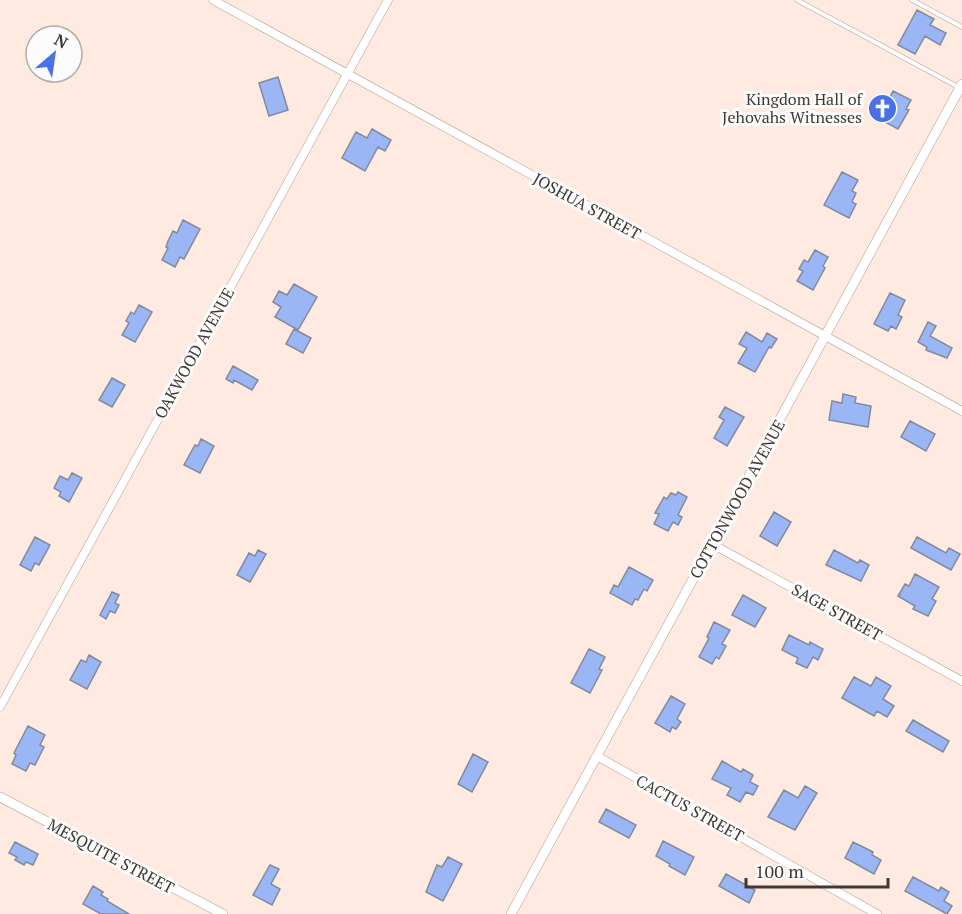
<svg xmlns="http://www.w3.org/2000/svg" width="962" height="914" font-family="'PT Serif',serif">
  <rect width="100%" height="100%" fill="#feeae0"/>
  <!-- building -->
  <path fill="#9bb6f5" stroke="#818a9e" stroke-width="1.5" d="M917,10L934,19L930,25L946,33L940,45L925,36L915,54L898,45Z
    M278,77L288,110L269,116L259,83Z
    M893,91L911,100L906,109L909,110L898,129L883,121L888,111L884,109Z
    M372,129L391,140L385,151L378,147L365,171L342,158L356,132L367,138Z
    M842,172L858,180L852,191L856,193L852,202L856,204L849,218L824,205Z
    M183,220L200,229L184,259L180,257L175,267L162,260L168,248L166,247L168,241L173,231L177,233Z
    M815,250L828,257L823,266L825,268L813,290L797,281L803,271L799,269L804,260L808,262Z
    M294,284L317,297L298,330L275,317L281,307L273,302L279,291L287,295Z
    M890,293L905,300L898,315L902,317L896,329L891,326L888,331L874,324Z
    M139,305L152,312L135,342L122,335L129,323L126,321L131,312L134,314Z
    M928,322L936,326L930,336L952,348L947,358L926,350L927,347L918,342Z
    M294,329L311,338L303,353L286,344Z
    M746,332L762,342L767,333L777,339L771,348L769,347L755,372L738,363L747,348L739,344Z
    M233,366L258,380L252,390L234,380L233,383L226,379Z
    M112,378L125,385L112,407L99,400Z
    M843,394L856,397L855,403L871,406L868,427L829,420L832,401L842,403Z
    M725,407L744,417L727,446L714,438L724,420L719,417Z
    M910,421L935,434L926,451L901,437Z
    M201,439L214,446L200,473L184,465L195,445L198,446Z
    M72,473L82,478L69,502L59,496L61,492L54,488L60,476L68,480Z
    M678,492L687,497L678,515L682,517L678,525L673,522L668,531L654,524L659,514L655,513L664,497L667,499L671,493L676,495Z
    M774,512L791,522L777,546L760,536Z
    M35,537L50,545L39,565L35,563L31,571L20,565Z
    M917,537L946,553L949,548L960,554L951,570L911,548Z
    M258,550L266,554L250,582L237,575L249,553L255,556Z
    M834,550L858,563L860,560L869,565L861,581L826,565Z
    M629,567L653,580L647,591L644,589L638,600L635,599L632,605L610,593L614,585L618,587Z
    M915,574L939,587L932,599L936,601L928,616L913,609L915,606L898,596L905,584L909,586Z
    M112,592L119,595L115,603L119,605L115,613L110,611L106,619L100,615Z
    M743,595L766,608L755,627L732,615Z
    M714,622L730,630L722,644L726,646L719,659L716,657L712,664L699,657L709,638L707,637Z
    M789,635L809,645L810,642L823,649L818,660L813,657L807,668L796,663L798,658L782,650Z
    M589,649L605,657L599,669L602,670L590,693L571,683Z
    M89,655L101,662L87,689L70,680L81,660L86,662Z
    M854,677L871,686L876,677L891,686L883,699L894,706L887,717L877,711L874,716L842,698Z
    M671,696L685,704L677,719L681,722L676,729L672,727L670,732L655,723Z
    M913,720L949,741L943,752L906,731Z
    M28,726L45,735L40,745L44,747L35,765L30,763L26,771L12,764L16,755L14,753Z
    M473,754L488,762L472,792L458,784Z
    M722,761L741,772L743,769L753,775L750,782L758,786L753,795L746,792L740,802L727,795L731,788L712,779Z
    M805,786L817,793L795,830L768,817L784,790L798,798Z
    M606,809L636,825L629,838L599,822Z
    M663,841L694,857L685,875L669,866L670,864L656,856Z
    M15,842L38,854L33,865L26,862L24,865L15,860L17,857L9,853Z
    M853,842L873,852L872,855L881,860L874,874L845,858Z
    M448,857L462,864L443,901L426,892L437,865L442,867Z
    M270,865L279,869L271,884L280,889L272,905L253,895Z
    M726,874L755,890L749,903L719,886Z
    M913,877L939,891L941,887L949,892L944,901L952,906L947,914L905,891Z
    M93,886L103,892L101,895L108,899L107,901L129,914H101L83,904Z"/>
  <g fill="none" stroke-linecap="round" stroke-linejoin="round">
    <defs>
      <path id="service" d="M797,0L960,88
        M912,0L962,27"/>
      <path id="minor" d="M213,0L962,411
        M712,544L962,681
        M0,707L388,0
        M597,756L877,914"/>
      <path id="tertiary" d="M0,797L223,914
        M511,914L962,84"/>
    </defs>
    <!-- service casing -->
    <use href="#service" stroke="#b59f93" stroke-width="5"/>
    <!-- minor casing -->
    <use href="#minor" stroke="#b59f93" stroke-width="9"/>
    <!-- tertiary casing -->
    <use href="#tertiary" stroke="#b59f93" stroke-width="10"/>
    <!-- service -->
    <use href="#service" stroke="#fff" stroke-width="4"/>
    <!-- minor -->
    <use href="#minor" stroke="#fff" stroke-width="8"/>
    <!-- tertiary -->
    <use href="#tertiary" stroke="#fff" stroke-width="9"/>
  </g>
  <!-- icons -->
  <defs>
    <symbol id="church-disc" viewBox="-11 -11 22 22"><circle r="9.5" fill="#4a72e5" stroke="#fcfcfc"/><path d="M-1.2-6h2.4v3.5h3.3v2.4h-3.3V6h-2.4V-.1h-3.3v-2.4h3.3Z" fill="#fff"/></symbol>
  </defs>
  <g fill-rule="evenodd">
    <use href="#church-disc" x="866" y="92" width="33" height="33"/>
  </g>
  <g text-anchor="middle" stroke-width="6" stroke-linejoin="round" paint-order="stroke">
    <!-- poi labels -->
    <g font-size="16" fill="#413833" stroke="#fcfcfc" text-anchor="end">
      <text x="862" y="105">Kingdom Hall of<tspan x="862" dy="18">Jehovahs Witnesses</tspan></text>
    </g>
    <!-- street labels -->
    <g font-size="16" fill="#413833" stroke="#fcfcfc">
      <text transform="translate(587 206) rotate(29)" y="6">JOSHUA STREET</text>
      <text transform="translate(194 353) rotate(-61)" y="6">OAKWOOD AVENUE</text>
      <text transform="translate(737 499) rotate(-61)" y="6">COTTONWOOD AVENUE</text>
      <text transform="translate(837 612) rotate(29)" y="6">SAGE STREET</text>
      <text transform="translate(690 808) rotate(29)" y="6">CACTUS STREET</text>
      <text transform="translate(111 856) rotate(28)" y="6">MESQUITE STREET</text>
    </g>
  </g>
  <!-- north arrow -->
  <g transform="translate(54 54) rotate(29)"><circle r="28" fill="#fcfcfc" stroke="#b1aeac" stroke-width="1.5"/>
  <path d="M0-4.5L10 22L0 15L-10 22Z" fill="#4a72e5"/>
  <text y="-9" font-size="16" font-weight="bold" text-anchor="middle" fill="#413833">N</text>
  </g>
  <!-- scale -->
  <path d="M746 878v9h142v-9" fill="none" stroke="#413833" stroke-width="3"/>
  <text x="755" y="878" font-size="18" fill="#413833" stroke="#fcfcfc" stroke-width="4.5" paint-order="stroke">100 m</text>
</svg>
